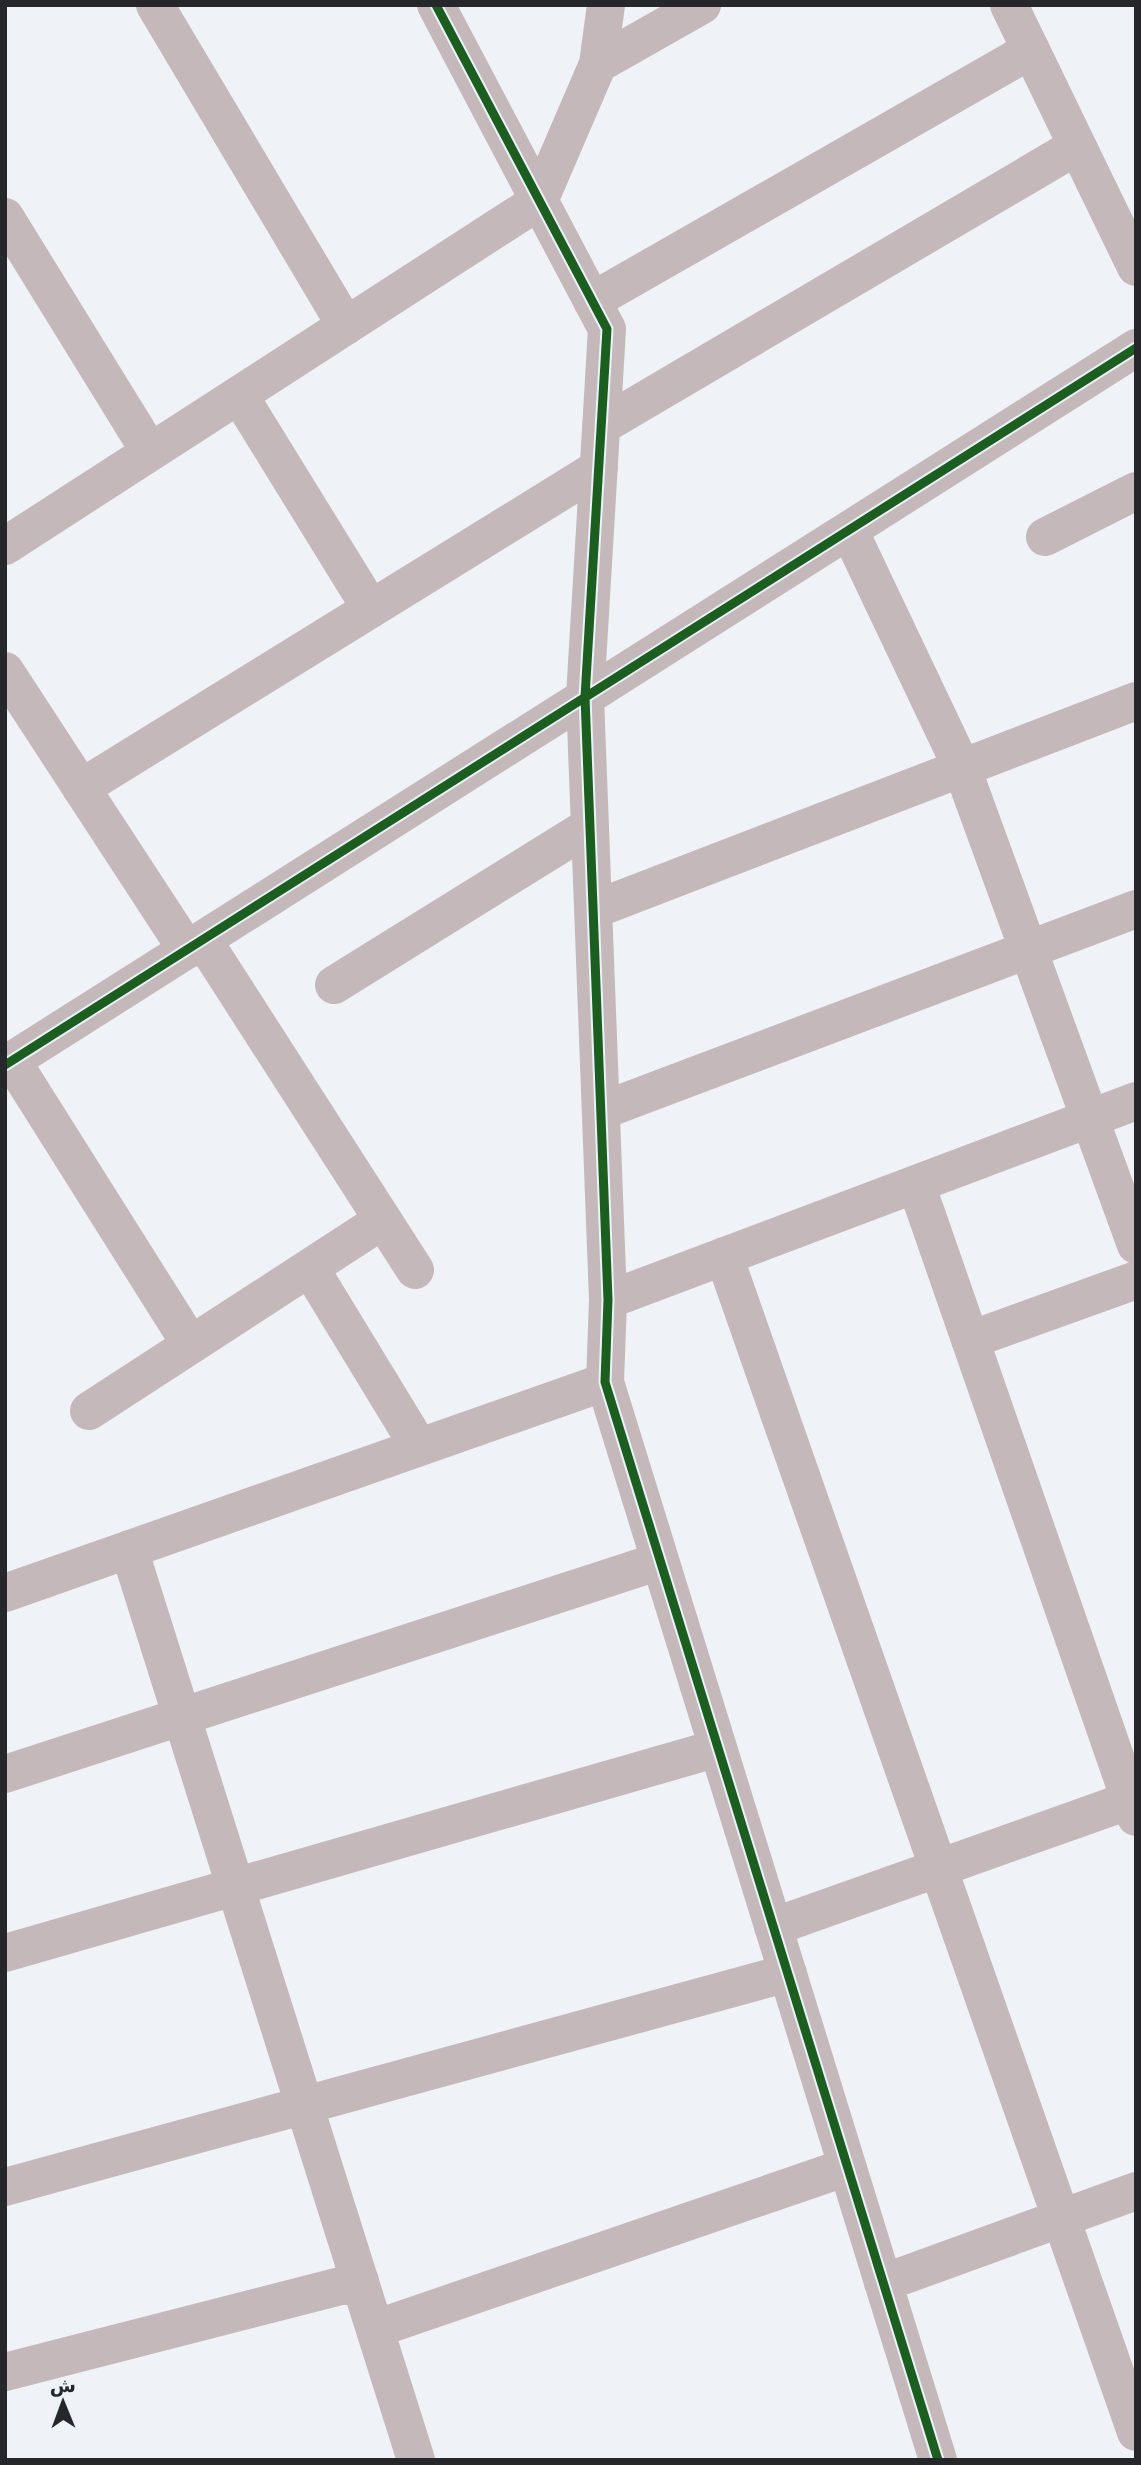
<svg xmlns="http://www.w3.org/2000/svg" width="1141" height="2465" font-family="'DejaVu Sans',Vazirmatn,sans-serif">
  <rect width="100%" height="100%" fill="#eff2f6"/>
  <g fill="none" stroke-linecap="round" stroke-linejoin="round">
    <!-- minor -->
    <path stroke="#c4b8ba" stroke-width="38" d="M155,5L346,326
      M436,5L607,329L585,697L608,1300L605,1382L938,2460
      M1009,5L1136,267
      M598,64L702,5
      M5,217L150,452
      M592,301L1031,50
      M239,395L371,609
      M601,426L1077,146
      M849,530L962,768L1136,1245
      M1045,537L1136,491
      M5,546L539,201L598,64L606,5
      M5,671L187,950
      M81,788L599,468
      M593,910L1136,701
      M203,940L415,1270
      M334,985L590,826
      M12,1061L191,1345
      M5,1065L1136,348
      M601,1111L1136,909
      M916,1184L1136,1817
      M724,1256L1136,2432
      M310,1268L419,1447
      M608,1300L1136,1101
      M970,1340L1136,1280
      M89,1411L383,1220
      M129,1549L416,2460
      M5,1593L605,1382
      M5,1774L660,1561
      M773,1927L1136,1798
      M5,1953L718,1748
      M5,2187L788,1973
      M883,2283L1136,2191
      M375,2329L847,2167
      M5,2372L360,2281"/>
    <defs>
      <path id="cycleway" d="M436,5L607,329L585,697L608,1300L605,1382L938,2460
        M5,1065L1136,348"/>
    </defs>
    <!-- cycleway casing -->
    <use href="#cycleway" stroke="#ecf2f9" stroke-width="13"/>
    <!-- cycleway -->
    <use href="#cycleway" stroke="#1b5e20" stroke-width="9"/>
  </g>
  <!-- border -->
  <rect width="1141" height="2465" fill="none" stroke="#25272a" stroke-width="14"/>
  <!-- north arrow -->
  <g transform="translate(63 2402) rotate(359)" stroke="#ecf2f9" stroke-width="5" paint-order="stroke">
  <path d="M0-5L12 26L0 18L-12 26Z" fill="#25272a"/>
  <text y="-10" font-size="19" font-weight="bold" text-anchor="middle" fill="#25272a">ش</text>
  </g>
</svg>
